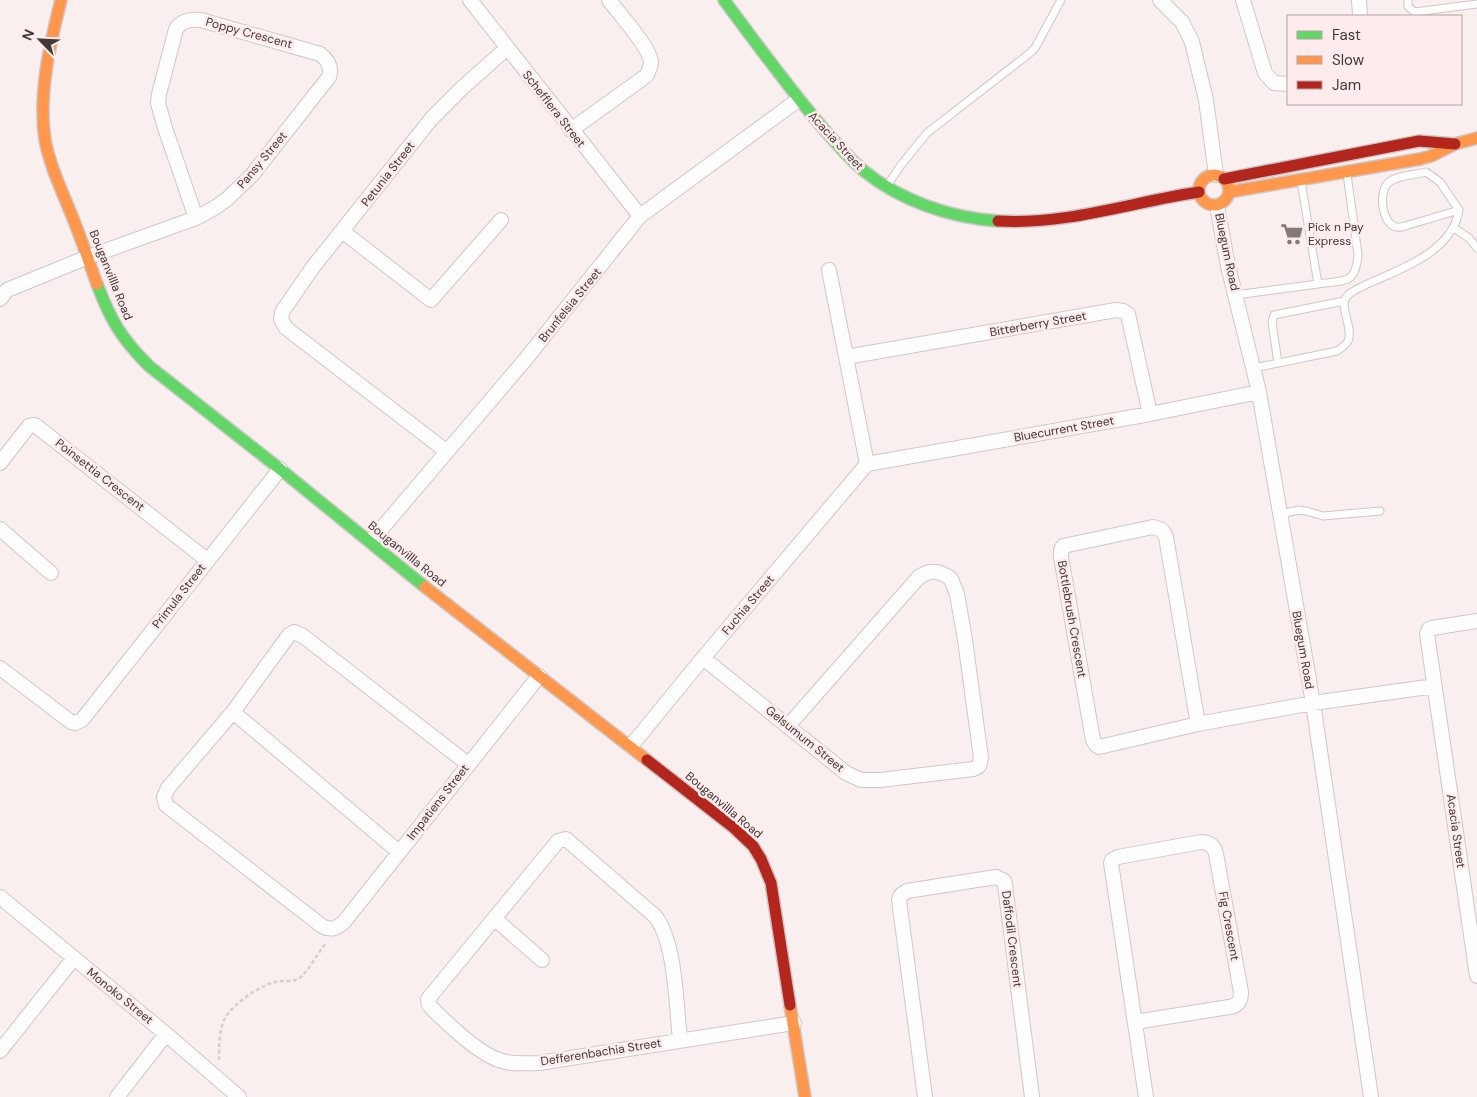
<svg xmlns="http://www.w3.org/2000/svg" width="1477" height="1097" font-family="'DM Sans',sans-serif">
  <rect width="100%" height="100%" fill="#faefef"/>
  <g fill="none" stroke-linecap="round" stroke-linejoin="round">
    <defs>
      <path id="lane" d="M1408,0V7L1415,12L1477,4
        M887,186L901,165L927,133L1030,53L1035,48L1061,0
        M1454,228L1469,238L1477,248
        M1318,284C1345,280 1356,285 1358,254L1347,174
        M1235,295L1318,284L1301,181
        M1278,363L1272,322L1274,315L1344,301
        M1254,368L1337,351C1341,348 1346,345 1348,341C1354,328 1338,307 1347,296C1354,289 1366,285 1374,281C1407,267 1453,249 1459,210L1440,182L1426,172C1415,175 1396,175 1388,183C1378,193 1382,225 1397,227C1400,228 1402,227 1405,226L1459,210
        M1280,514L1299,510L1306,511L1323,516L1380,511"/>
      <path id="street" d="M470,0L640,216
        M1160,0L1182,22L1192,42L1206,100L1216,175
        M1243,0L1265,73L1274,83L1288,84
        M1359,0L1360,16
        M571,130L646,76C649,71 651,67 651,61C649,46 619,14 609,0
        M1217,206L1228,266L1259,392L1313,703L1371,1097
        M342,231L431,300L501,220
        M829,270L867,464
        M0,299L7,290L88,257L196,218L216,207L227,199L252,175L329,77C332,67 328,60 320,54L201,20C191,19 182,20 176,29L159,94L158,103L165,128L196,218
        M846,357L1116,310L1123,311L1128,314L1150,414
        M446,451L286,328L281,319L282,312L313,267L432,118L461,89L507,48
        M0,463L29,426L35,425L207,560
        M867,464L1150,414L1259,392
        M0,529L51,573
        M371,541L525,360L640,216L798,100
        M1477,621L1432,628L1429,629L1427,634L1477,976
        M703,658L846,773L861,780H880L973,769L979,766L981,758L965,640L957,594L951,579C939,570 929,569 918,578L788,726
        M0,668L71,722L75,723L82,720L280,469
        M233,712L399,852
        M1198,724L1166,537L1162,530L1153,527L1063,546L1061,550V557L1093,740L1096,745L1099,747L1198,724L1313,703L1435,686
        M631,746L703,658L867,464
        M468,764L303,636L294,632L289,635L233,712L168,788L164,797L166,805L322,926C331,931 337,928 344,922L539,676
        M0,897L166,1034L239,1097
        M495,919L542,960
        M1135,1022L1229,1007C1238,1006 1241,1001 1241,992L1216,854C1214,846 1209,842 1201,842L1118,857L1112,860L1111,863L1146,1097
        M680,1039C676,1006 676,942 655,916L566,839L558,841L428,999L429,1005C445,1022 478,1053 499,1060C512,1065 526,1063 539,1063L794,1023
        M0,1051L74,958
        M117,1097L166,1034
        M925,1097L899,900L901,895L907,891L996,877L1004,881L1005,885L1032,1097"/>
      <path id="fast" d="M724,0C756,43 787,86 822,127C835,142 848,158 864,171C901,201 951,218 998,221
        M97,284C111,321 121,338 149,366L280,469L425,587"/>
      <path id="slow" d="M61,0C50,44 38,94 45,140C50,166 62,191 72,216C81,238 89,262 97,284
        M1199 190a15 15 0 1 1 30 0a15 15 0 1 1-30 0Z
        M1229,192L1420,159L1431,156L1455,144L1477,138
        M425,587L647,760
        M790,1005L805,1097"/>
      <path id="jam" d="M1224,179L1419,141L1455,144
        M998,221C1067,225 1132,202 1199,192
        M647,760L734,828L753,846L761,859L771,883L790,1005"/>
    </defs>
    <!-- lane casing -->
    <use href="#lane" stroke="#cfc7c7" stroke-width="9"/>
    <!-- street casing -->
    <use href="#street" stroke="#cfc7c7" stroke-width="16"/>
    <!-- fast casing -->
    <use href="#fast" stroke="#cfc7c7" stroke-width="14"/>
    <!-- slow casing -->
    <use href="#slow" stroke="#cfc7c7" stroke-width="14"/>
    <!-- jam casing -->
    <use href="#jam" stroke="#cfc7c7" stroke-width="14"/>
    <!-- path -->
    <path stroke="#d3d0d0" stroke-width="2.5" stroke-dasharray="4 2.5" stroke-linecap="butt" d="M219,1060C219,1047 219,1029 225,1018C233,1004 259,986 275,982C283,980 294,983 301,977C310,968 318,953 326,943"/>
    <!-- lane -->
    <use href="#lane" stroke="#fefdfd" stroke-width="7"/>
    <!-- street -->
    <use href="#street" stroke="#fefdfd" stroke-width="14"/>
    <!-- fast -->
    <use href="#fast" stroke="#63d668" stroke-width="11"/>
    <!-- slow -->
    <use href="#slow" stroke="#ff974d" stroke-width="11"/>
    <!-- jam -->
    <use href="#jam" stroke="#b3261e" stroke-width="11"/>
  </g>
  <!-- icons -->
  <defs>
    <symbol id="supermarket-bare" viewBox="-9 -9 18 18"><path d="M-6-5.5h2.5l.6 2H6L4.5 2H-2.5L-4.4-4H-6ZM-1.5 3.2a1.3 1.3 0 1 0 .1 0ZM3 3.2a1.3 1.3 0 1 0 .1 0Z" fill="#827979" stroke="#feebeb" stroke-width="2.5" paint-order="stroke"/></symbol>
  </defs>
  <g fill-rule="evenodd">
    <use href="#supermarket-bare" x="1276" y="218" width="32" height="32"/>
  </g>
  <g text-anchor="middle" stroke-width="5" stroke-linejoin="round" paint-order="stroke">
    <!-- street labels -->
    <g font-size="12" fill="#41393a" stroke="#feebeb">
      <text transform="translate(249 33) rotate(15)" y="4">Poppy Crescent</text>
      <text transform="translate(554 109) rotate(52)" y="4">Schefflera Street</text>
      <text transform="translate(836 141) rotate(47)" y="4">Acacia Street</text>
      <text transform="translate(262 160) rotate(-50)" y="4">Pansy Street</text>
      <text transform="translate(388 174) rotate(-52)" y="4">Petunia Street</text>
      <text transform="translate(1227 252) rotate(78)" y="4">Bluegum Road</text>
      <text transform="translate(111 275) rotate(68)" y="4">Bouganvillla Road</text>
      <text transform="translate(570 305) rotate(-51)" y="4">Brunfelsia Street</text>
      <text transform="translate(1038 324) rotate(-10)" y="4">Bitterberry Street</text>
      <text transform="translate(1064 429) rotate(-10)" y="4">Bluecurrent Street</text>
      <text transform="translate(100 475) rotate(38)" y="4">Poinsettia Crescent</text>
      <text transform="translate(407 554) rotate(39)" y="4">Bouganvillla Road</text>
      <text transform="translate(179 596) rotate(-52)" y="4">Primula Street</text>
      <text transform="translate(748 605) rotate(-50)" y="4">Fuchia Street</text>
      <text transform="translate(1072 619) rotate(80)" y="4">Bottlebrush Crescent</text>
      <text transform="translate(1303 650) rotate(80)" y="4">Bluegum Road</text>
      <text transform="translate(805 739) rotate(39)" y="4">Gelsumum Street</text>
      <text transform="translate(438 802) rotate(-52)" y="4">Impatiens Street</text>
      <text transform="translate(724 805) rotate(40)" y="4">Bouganvillla Road</text>
      <text transform="translate(1456 831) rotate(82)" y="4">Acacia Street</text>
      <text transform="translate(1229 926) rotate(80)" y="4">Fig Crescent</text>
      <text transform="translate(1012 939) rotate(83)" y="4">Daffodil Crescent</text>
      <text transform="translate(120 996) rotate(39)" y="4">Monoko Street</text>
      <text transform="translate(601 1052) rotate(-9)" y="4">Defferenbachia Street</text>
    </g>
    <!-- poi labels -->
    <g font-size="12" fill="#41393a" stroke="#feebeb" text-anchor="start">
      <text x="1308" y="231">Pick n Pay<tspan x="1308" dy="14">Express</tspan></text>
    </g>
  </g>
  <!-- legend -->
  <rect x="1287" y="15" width="175" height="90" fill="#feebeb" stroke="#b2a4a4"/>
  <rect x="1297" y="31" width="25" height="8" fill="#63d668" stroke="#b2a4a4"/>
  <text x="1332" y="40" font-size="15" fill="#41393a">Fast</text>
  <rect x="1297" y="56" width="25" height="8" fill="#ff974d" stroke="#b2a4a4"/>
  <text x="1332" y="65" font-size="15" fill="#41393a">Slow</text>
  <rect x="1297" y="81" width="25" height="8" fill="#b3261e" stroke="#b2a4a4"/>
  <text x="1332" y="90" font-size="15" fill="#41393a">Jam</text>
  <!-- north arrow -->
  <g transform="translate(40 40) rotate(294)" stroke="#feebeb" stroke-width="4" paint-order="stroke">
  <path d="M0-4L9 19L0 12L-9 19Z" fill="#41393a"/>
  <text y="-8" font-size="14" font-weight="bold" text-anchor="middle" fill="#41393a">N</text>
  </g>
</svg>
